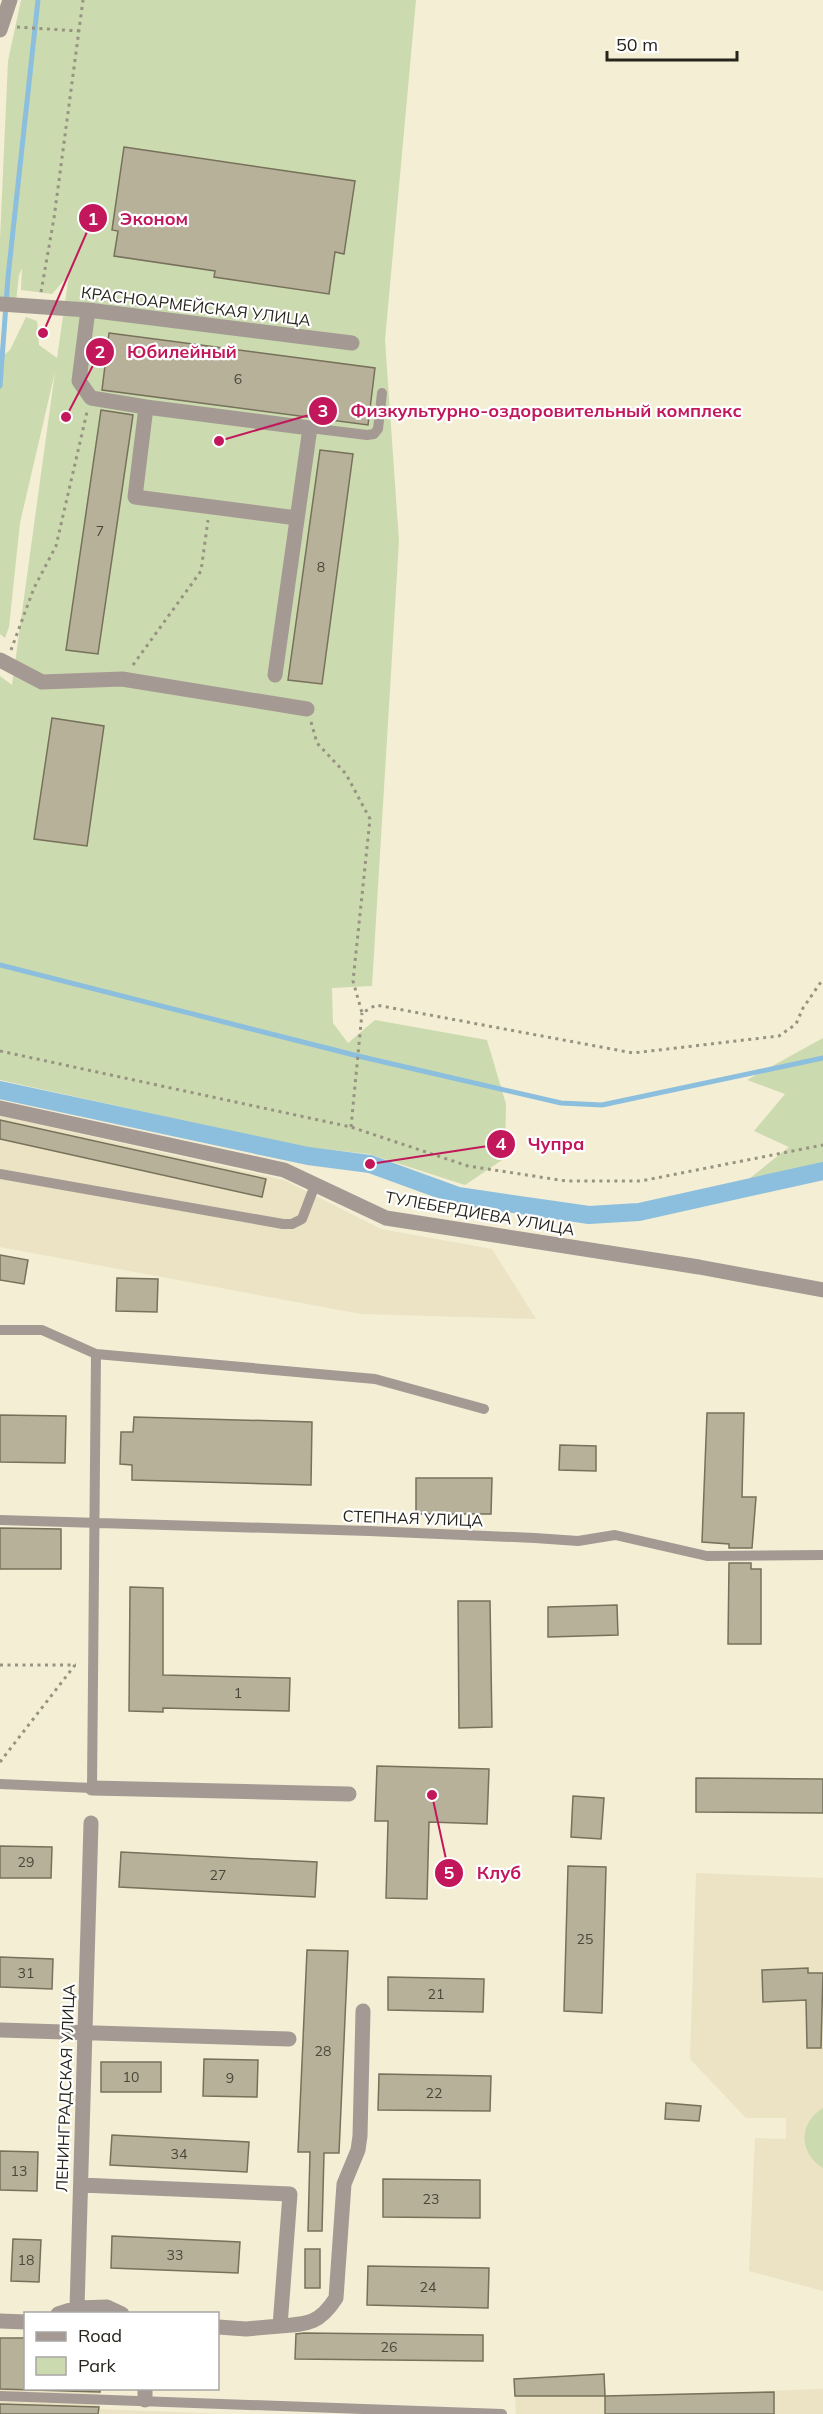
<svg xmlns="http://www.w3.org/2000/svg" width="823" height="2414" font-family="Mulish,sans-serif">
  <rect width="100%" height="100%" fill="#f4eed4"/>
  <!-- built -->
  <path fill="#ebe3c3" d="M0,1116L284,1180L381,1229L492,1249L536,1319L361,1314L0,1247Z
    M696,1873L823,1878V2291L749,2271L755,2138L786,2139V2118H746L690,2059Z
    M0,2338H25L26,2388L101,2389L99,2409L224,2414H0Z
    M604,2374L606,2396L823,2389V2414H516L514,2379Z"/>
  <!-- green -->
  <path fill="#ccdaaf" d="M21,0H416L385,340L399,541L372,986L332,988L333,1023L348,1043L375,1020L487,1040L506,1104L505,1158L465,1185L369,1154L304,1147L0,1080V676L12,685L55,372L20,523L9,627L5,638L0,634V358L10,350L26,317L37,321L39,345L57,358L69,275L52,294L21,290L22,268L19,275L16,302H0V239L8,61Z
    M823,1038V1166L740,1186L789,1147L754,1131L785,1094L747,1080Z
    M823,2108V2168C799,2153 798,2123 823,2108Z"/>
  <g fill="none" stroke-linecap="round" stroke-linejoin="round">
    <!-- stream -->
    <path stroke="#8cbfde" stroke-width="5" d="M0,386L8,277L38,0
      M0,965L358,1056L561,1103L602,1105L823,1058"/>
    <!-- canal -->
    <path stroke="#8cbfde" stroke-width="18" d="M0,1090L308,1156L370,1164L458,1196L589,1215L639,1212L823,1171"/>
  </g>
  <!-- building -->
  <path fill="#b7b199" stroke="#77715b" stroke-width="1.5" d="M124,147L355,181L344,254L335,252L329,294L214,277L215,271L114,256L118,231L112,230Z
    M109,333L375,368L368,425L102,390Z
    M101,410L133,415L98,654L66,650Z
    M320,450L353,454L322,684L288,680Z
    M52,718L104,726L87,846L34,839Z
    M0,1120L266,1179L262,1197L0,1139Z
    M0,1255L28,1260L24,1284L0,1280Z
    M117,1278L158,1279L157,1312L116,1311Z
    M707,1413H744L742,1497H756L752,1548H729V1544L702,1542Z
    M0,1415L66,1416L65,1463L0,1462Z
    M134,1417L312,1422L311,1485L132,1480V1465L120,1464L121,1432H133Z
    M560,1445L596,1446V1471L559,1470Z
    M416,1478H492L491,1514H416Z
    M0,1528L61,1529V1569H0Z
    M729,1563H751V1569H761V1644H728Z
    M130,1587L163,1588V1675L290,1678L289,1711L163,1708V1712L129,1711Z
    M458,1601H490L492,1727L459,1728Z
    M617,1605L618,1635L548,1637V1607Z
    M377,1766L489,1769L487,1824L429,1822L427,1899L386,1898L388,1821H375Z
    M696,1778L823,1779V1813L696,1812Z
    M573,1796L604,1798L601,1839L571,1837Z
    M0,1846L52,1847L51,1878H0Z
    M121,1852L317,1862L315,1897L119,1887Z
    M568,1866L606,1867L602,2013L564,2011Z
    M307,1950L348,1951L339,2153H324L322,2231H308L310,2152H298Z
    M0,1957L53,1959L52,1989L0,1987Z
    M808,1968V1973H823L821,2048H807L806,2000L763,2002L762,1970Z
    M388,1977L484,1979L483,2012L388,2010Z
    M204,2059L258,2060L257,2097L203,2096Z
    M101,2062H161V2092H101Z
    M379,2074L491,2076L490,2111L378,2110Z
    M666,2103L701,2106L699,2121L665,2119Z
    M112,2135L249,2142L247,2172L110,2165Z
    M0,2151L38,2152L37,2191L0,2190Z
    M383,2179L480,2180V2218L383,2217Z
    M112,2236L240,2242L238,2273L111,2268Z
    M13,2239L41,2240L39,2282L11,2281Z
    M305,2249H320V2288H305Z
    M368,2266L489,2268L488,2308L367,2305Z
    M304,2333L483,2335V2361L295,2359L296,2334Z
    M0,2338H26V2388H100V2392L0,2389Z
    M604,2374L605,2396H515L514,2379Z
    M774,2392V2414H605V2396Z
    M0,2404L99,2407L98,2414H0Z"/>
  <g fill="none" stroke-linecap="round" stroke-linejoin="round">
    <!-- path -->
    <path stroke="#979381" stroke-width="3" stroke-dasharray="3 4.5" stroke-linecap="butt" d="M17,27L79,31
      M41,292L54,218L83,0
      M11,650L34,588L56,546L87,412
      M133,665L201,571L208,520
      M311,722L317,743L346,774L370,819L353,981L362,1013L376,1005L633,1053L779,1036L796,1024L803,1008L823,979
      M0,1051L351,1127L468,1166L566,1181H641L823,1145
      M351,1127L362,1013
      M0,1665H76
      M0,1762L75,1665"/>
    <!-- service -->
    <path stroke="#a49a93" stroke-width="10" d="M310,428L367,435L374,434L378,429L382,393
      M0,1174L283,1224H292L302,1219L315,1185
      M0,1330H42L96,1354L92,1788L0,1784
      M96,1354L375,1379L484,1409
      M0,1520L369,1531L535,1538L578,1541L615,1535L707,1556L823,1555
      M0,2396L502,2414"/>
    <!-- pedestrian -->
    <path stroke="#a49a93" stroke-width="15" d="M92,1788L349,1794"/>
    <!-- minor -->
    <path stroke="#a49a93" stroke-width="15" d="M0,30L10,0
      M0,304L88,310L352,343
      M88,310L79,381L91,398L146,407L135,497L297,518
      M146,407L310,428L275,675
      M0,660L42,682L122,679L307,709
      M0,1108L284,1170L386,1218L699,1267L823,1290
      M91,1823L77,2308L107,2307L122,2314
      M0,2030L289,2039
      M81,2185L290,2194L280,2326L246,2329L218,2327
      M58,2314L77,2308
      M0,2321L26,2322
      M280,2326C309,2324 320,2323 336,2298L344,2184L358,2150L360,2136L363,2011
      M145,2400V2388"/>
  </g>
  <g text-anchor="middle" stroke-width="4.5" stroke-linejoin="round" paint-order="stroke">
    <!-- number labels -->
    <g font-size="14" fill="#4a473a">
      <text x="238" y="384">6</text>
      <text x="100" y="536">7</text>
      <text x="321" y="572">8</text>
      <text x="238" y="1698">1</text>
      <text x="26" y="1867">29</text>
      <text x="218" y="1880">27</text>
      <text x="585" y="1944">25</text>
      <text x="26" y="1978">31</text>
      <text x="436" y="1999">21</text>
      <text x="323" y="2056">28</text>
      <text x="131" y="2082">10</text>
      <text x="230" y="2083">9</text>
      <text x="434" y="2098">22</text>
      <text x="179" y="2159">34</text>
      <text x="19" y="2176">13</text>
      <text x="431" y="2204">23</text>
      <text x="175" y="2260">33</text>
      <text x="26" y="2265">18</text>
      <text x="428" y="2292">24</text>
      <text x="389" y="2352">26</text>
    </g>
    <!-- street labels -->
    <g font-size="16" fill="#26241b" stroke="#fff">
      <text transform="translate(196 306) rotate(7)" y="6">КРАСНОАРМЕЙСКАЯ УЛИЦА</text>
      <text transform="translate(480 1213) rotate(10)" y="6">ТУЛЕБЕРДИЕВА УЛИЦА</text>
      <text transform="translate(413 1518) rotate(2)" y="6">СТЕПНАЯ УЛИЦА</text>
      <text transform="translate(65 2088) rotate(-88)" y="6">ЛЕНИНГРАДСКАЯ УЛИЦА</text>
    </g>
  </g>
  <!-- callouts -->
  <path fill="none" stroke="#c2185b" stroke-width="2" d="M43 333L93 218M66 417L100 352M219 441L323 411M370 1164L501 1144M432 1795L449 1873"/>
  <g fill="#c2185b" stroke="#fff" stroke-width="2">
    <circle cx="43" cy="333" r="6"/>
    <circle cx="66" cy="417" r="6"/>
    <circle cx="219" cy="441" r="6"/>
    <circle cx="370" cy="1164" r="6"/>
    <circle cx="432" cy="1795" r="6"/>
    <circle cx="93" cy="218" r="15"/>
    <circle cx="100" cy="352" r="15"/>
    <circle cx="323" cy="411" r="15"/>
    <circle cx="501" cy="1144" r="15"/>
    <circle cx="449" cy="1873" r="15"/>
  </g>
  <g font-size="18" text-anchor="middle" font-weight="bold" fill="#fff">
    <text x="93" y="225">1</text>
    <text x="100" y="358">2</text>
    <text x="323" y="417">3</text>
    <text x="501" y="1150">4</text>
    <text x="449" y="1879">5</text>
  </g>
  <g font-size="18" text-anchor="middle" font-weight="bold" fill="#c2185b" stroke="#fff" stroke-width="4.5" stroke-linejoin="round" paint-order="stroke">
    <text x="154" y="225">Эконом</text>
    <text x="182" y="358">Юбилейный</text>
    <text x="546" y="417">Физкультурно-оздоровительный комплекс</text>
    <text x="556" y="1150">Чупра</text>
    <text x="499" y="1879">Клуб</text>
  </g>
  <!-- legend -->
  <rect x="24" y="2312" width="195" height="78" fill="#ffffff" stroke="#a8a7a4" stroke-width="1.5"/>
  <rect x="36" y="2332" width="30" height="9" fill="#a49a93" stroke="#a8a7a4" stroke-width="1.5"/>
  <text x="78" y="2342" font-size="18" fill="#26241b">Road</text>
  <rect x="36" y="2357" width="30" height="18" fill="#ccdaaf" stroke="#a8a7a4" stroke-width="1.5"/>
  <text x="78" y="2372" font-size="18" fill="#26241b">Park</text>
  <!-- scale -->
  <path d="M607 51v9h130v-9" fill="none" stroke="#26241b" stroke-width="3"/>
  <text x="616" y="51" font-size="18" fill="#26241b" stroke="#ffffff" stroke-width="4.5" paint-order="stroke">50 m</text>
</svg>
